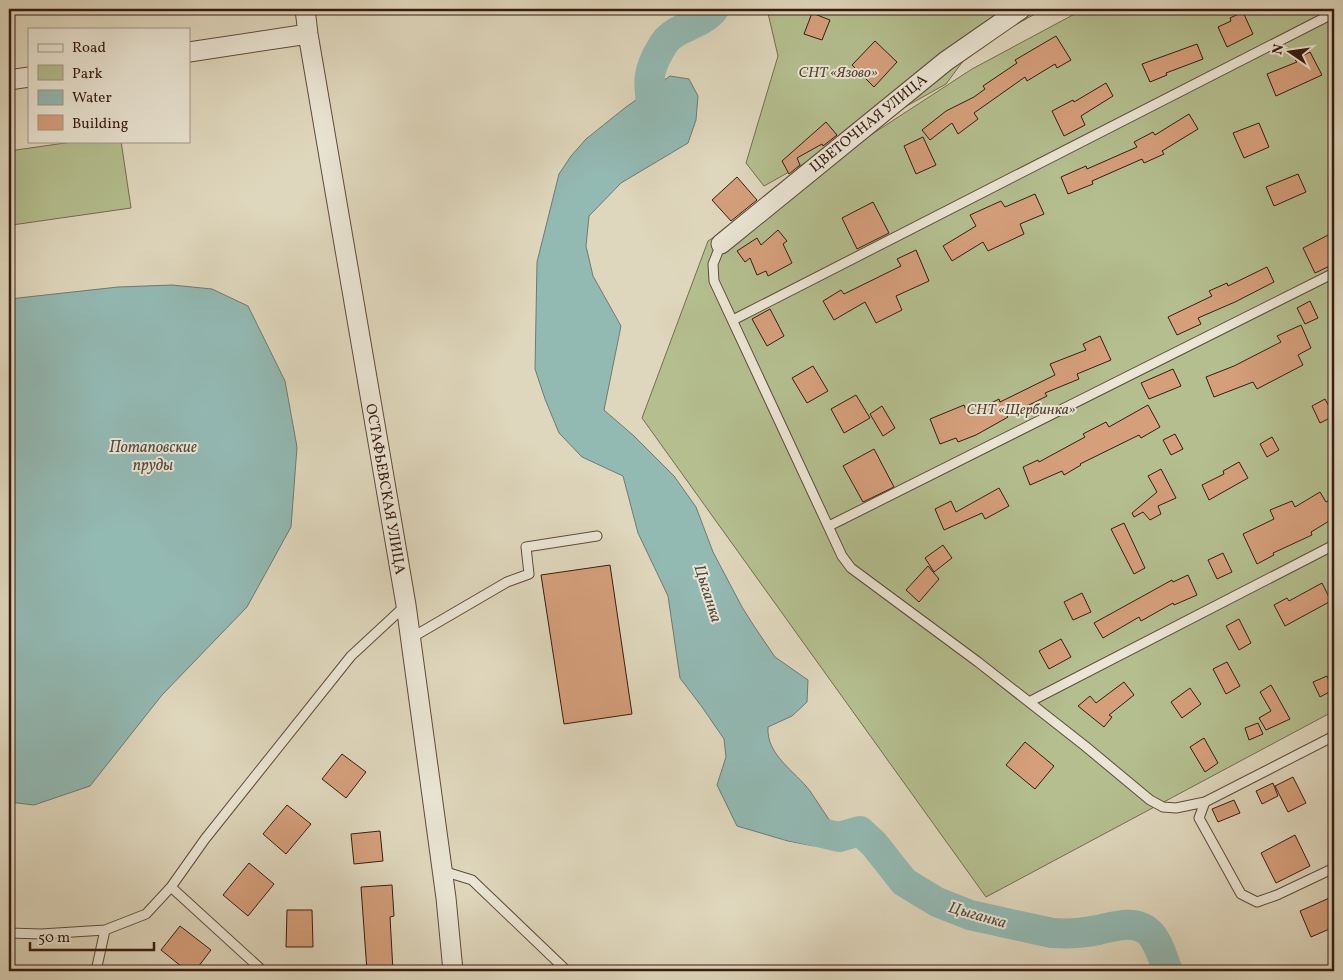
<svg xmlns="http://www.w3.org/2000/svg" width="1343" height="980" font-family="Vollkorn,serif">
  <rect width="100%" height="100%" fill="#dfd7bd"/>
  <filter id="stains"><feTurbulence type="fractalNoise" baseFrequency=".004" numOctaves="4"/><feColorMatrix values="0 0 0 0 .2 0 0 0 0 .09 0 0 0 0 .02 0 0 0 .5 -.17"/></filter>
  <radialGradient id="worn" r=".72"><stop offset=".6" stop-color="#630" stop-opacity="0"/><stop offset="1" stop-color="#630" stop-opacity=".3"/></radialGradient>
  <!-- green -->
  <path fill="#b4be8f" stroke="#766c50" d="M767,9H1044L972,49L946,84L764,186L746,163L778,56Z
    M1084,9H1334V711L986,897L642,418L708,241L972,69Z
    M79,141H121L131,208L12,225L9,206V151Z"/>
  <!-- water -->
  <path fill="#93b9b3" stroke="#6f7a72" d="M670,76L689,79L698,96L696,120L688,143L621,183L589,216L586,246L593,276L621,326L604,410L634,436L674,476L696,507L713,552L742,607L754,626L775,657L808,680L807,702L792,716L768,727C766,755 795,771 810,791C817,801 823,811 830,821L827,835L814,846L788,841L737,826L717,785L726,757L724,739L702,707L680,678L668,596L638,533L623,476L582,457L559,433L545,399L535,369L537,262L559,174L571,156L586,139L626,107Z
    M172,285L212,289L248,306L285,381L297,447L291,527L247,607L162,695L90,786L34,805L9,802V299L118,287Z"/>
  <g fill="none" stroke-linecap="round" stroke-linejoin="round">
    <!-- river -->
    <path stroke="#93b9b3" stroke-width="30" d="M652,132C656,97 639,85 660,50C663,44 668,37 675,33C688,25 705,21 714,9
      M788,825L839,837L860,831L874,844L904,882L937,902L970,915L1052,933C1067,934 1084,933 1098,930C1115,926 1136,919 1150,933C1159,943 1163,959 1168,971"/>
  </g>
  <!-- building -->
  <path fill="#d59f7c" stroke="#391b10" d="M1243,12L1253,34L1227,47L1218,27L1231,21L1230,18Z
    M812,13L830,20L822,40L804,34Z
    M1056,36L1071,60L1057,68L1055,64L1027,81L1025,77L974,113L978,119L958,134L952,123L930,140L922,130L946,111L974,97L985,89L983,86L1017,63L1015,60Z
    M875,41L897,62L874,87L852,65Z
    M1197,44L1203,59L1166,73L1167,75L1150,82L1142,64Z
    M1310,52L1322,75L1276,96L1267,74L1297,62L1295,60Z
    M1106,83L1113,96L1081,116L1085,125L1064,136L1052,111L1073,100L1074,102Z
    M1189,114L1198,129L1162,151L1164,154L1144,163L1142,159L1092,181L1093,184L1068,194L1061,177L1086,166L1087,169L1137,147L1134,142L1153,132L1155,135Z
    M826,122L837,135L823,146L822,144L797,158L800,165L789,174L782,161Z
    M1259,123L1269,147L1244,158L1233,133Z
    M923,137L936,165L916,174L904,146Z
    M1298,174L1306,192L1274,206L1266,187Z
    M737,177L757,200L731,221L712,200Z
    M1035,194L1044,214L1020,224L1024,234L988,251L983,242L952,261L943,246L976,226L970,215L1001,201L1005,207Z
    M873,202L889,233L857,249L842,218Z
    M778,230L787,241L783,244L792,263L768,276L766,271L757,275L750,258L745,262L737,251L757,238L761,245Z
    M1334,232V264L1315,273L1303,248Z
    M916,250L929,281L896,296L902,310L876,323L865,302L834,320L823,301L841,290L844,294L901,266L897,259Z
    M1267,267L1274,282L1235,302L1198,318L1201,324L1177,335L1168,317L1212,296L1209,291L1227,283L1228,286Z
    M1310,301L1318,318L1305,324L1297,308Z
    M770,309L784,336L767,346L752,319Z
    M1301,325L1311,348L1298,355L1303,365L1257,389L1253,382L1214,397L1206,377L1234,366L1281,342L1277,336Z
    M1100,336L1111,360L1077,374L1079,379L1045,393L1047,396L1007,416L1008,417L976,435L958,442L956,438L940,444L930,419L964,405L968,415L999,399L1000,402L1055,375L1050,364L1086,350L1083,344Z
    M813,366L828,391L807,403L792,378Z
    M1173,369L1181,386L1149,399L1141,383Z
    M856,395L870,418L844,433L831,409Z
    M1325,399L1334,416L1320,423L1312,406Z
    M1148,405L1160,427L1141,438L1139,435L1080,464L1081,465L1064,475L1062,471L1030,485L1023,467L1038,460L1039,462L1085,437L1083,434L1106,422L1109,427Z
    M882,406L895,428L883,436L870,414Z
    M1175,434L1183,449L1171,455L1163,440Z
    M1272,437L1279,450L1267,457L1260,444Z
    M874,449L894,487L863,502L843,466Z
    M1239,462L1248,478L1209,500L1202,485L1224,474L1223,471Z
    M1161,469L1176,498L1158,506L1161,514L1150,520L1143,512L1134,517L1132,513L1157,492L1148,476Z
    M999,488L1009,506L985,519L982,513L944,530L935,509L951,501L956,512Z
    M1320,492L1326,502L1334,497V518L1311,532L1312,535L1273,553L1274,555L1257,564L1243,534L1274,519L1270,510L1292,501L1295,507Z
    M1124,523L1145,568L1134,574L1111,529Z
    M943,545L952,558L934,572L925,558Z
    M1223,553L1232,572L1217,579L1208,560Z
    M610,565L632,714L564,724L541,575Z
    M928,566L939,579L919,602L906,590Z
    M1188,575L1197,595L1174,605L1173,603L1141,621L1139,617L1103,638L1094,623L1172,580L1173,582Z
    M1322,583L1331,601L1285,626L1274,605L1287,598L1289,601Z
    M1082,593L1091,612L1073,620L1064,602Z
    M1239,619L1251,643L1239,650L1226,626Z
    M1061,639L1071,657L1049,669L1039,651Z
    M1227,662L1240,686L1226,694L1213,669Z
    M1327,676L1333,690L1320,697L1313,682Z
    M1124,682L1134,695L1109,715L1112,717L1104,727L1078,706L1090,696L1096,703Z
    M1271,685L1290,719L1266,730L1259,718L1271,711L1260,692Z
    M1190,688L1201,704L1182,718L1171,702Z
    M1258,723L1263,734L1249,740L1245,728Z
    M1204,738L1218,763L1205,772L1190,747Z
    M1025,742L1054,766L1035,789L1006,765Z
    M342,754L366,772L346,798L322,779Z
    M1293,777L1306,803L1288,812L1275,786Z
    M1273,783L1278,796L1262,804L1256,791Z
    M1234,800L1240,813L1218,822L1212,809Z
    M287,805L311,824L286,854L263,834Z
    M380,831L383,861L354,864L351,834Z
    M1295,835L1310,866L1276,883L1261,853Z
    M249,863L274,884L248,916L223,895Z
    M392,885L394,916L390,917L393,971H367L361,887Z
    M1334,896V927L1311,937L1300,911Z
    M287,910H312L313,947H286Z
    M180,926L211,950L195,971H187L161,950Z"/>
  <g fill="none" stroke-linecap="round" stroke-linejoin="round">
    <defs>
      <path id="lane" d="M721,244L713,264L714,281L842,556L851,568L978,662L1085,746L1150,800L1163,807L1176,808L1205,802
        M733,320L1334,13
        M829,526L1334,273
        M411,638L507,582L529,574L526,547L597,536
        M1029,702L1334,545
        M1334,736L1205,802L1199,818L1241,894L1257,902L1277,895L1334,868
        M443,871L472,880L567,971
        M171,887L263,971
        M9,933L41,934L105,930L146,914L171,887L205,839L351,656L406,605
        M96,971L105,930"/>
      <path id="street" d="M305,9L308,34L406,605L446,898L453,971
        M189,52L308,34
        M9,80L29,77
        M721,244L946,61L1021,9"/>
    </defs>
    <!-- lane casing -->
    <use href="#lane" stroke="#624a3b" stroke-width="11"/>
    <!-- street casing -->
    <use href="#street" stroke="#624a3b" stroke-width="21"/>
    <!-- lane -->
    <use href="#lane" stroke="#eae5d4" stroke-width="9"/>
    <!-- street -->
    <use href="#street" stroke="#eae5d4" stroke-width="19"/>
  </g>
  <g text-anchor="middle" stroke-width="4" stroke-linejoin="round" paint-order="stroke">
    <!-- park labels -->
    <g font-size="15" font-style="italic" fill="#584430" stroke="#eae5d4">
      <text x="838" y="77">СНТ «Язово»</text>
      <text x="1021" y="414">СНТ «Щербинка»</text>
    </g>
    <!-- street labels -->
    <g font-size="15" fill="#391b10" stroke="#eae5d4">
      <text transform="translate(868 123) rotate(-39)" y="5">ЦВЕТОЧНАЯ УЛИЦА</text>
      <text transform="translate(386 489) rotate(80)" y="5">ОСТАФЬЕВСКАЯ УЛИЦА</text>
    </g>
    <!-- water labels -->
    <g font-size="16" font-style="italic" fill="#544a41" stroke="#eae5d4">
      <text x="153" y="452">Потаповские<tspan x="153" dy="18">пруды</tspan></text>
      <text transform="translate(709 593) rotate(72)" y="6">Цыганка</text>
      <text transform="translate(978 914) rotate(16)" y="6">Цыганка</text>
    </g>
  </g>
  <!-- margin -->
  <rect width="1343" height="980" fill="none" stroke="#dfd7bd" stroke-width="30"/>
  <rect x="10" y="10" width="1323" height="960" fill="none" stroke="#391b10" stroke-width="2.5"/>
  <rect x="15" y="15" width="1313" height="950" fill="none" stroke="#391b10"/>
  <!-- legend -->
  <rect x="28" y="28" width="162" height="115" fill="#eae5d4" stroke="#a39486"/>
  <rect x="38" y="44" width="25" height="8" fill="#eae5d4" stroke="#a39486"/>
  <text x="72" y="52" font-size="15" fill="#391b10">Road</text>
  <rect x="38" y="65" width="25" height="15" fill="#b4be8f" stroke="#a39486"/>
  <text x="72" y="78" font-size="15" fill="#391b10">Park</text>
  <rect x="38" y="90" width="25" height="15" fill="#93b9b3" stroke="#a39486"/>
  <text x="72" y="102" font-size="15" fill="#391b10">Water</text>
  <rect x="38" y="115" width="25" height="15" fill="#d59f7c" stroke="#a39486"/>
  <text x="72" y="128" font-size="15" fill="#391b10">Building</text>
  <!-- north arrow -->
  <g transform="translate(1290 52) rotate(283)" stroke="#eae5d4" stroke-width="4" paint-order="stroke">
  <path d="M0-4L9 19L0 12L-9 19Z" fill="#391b10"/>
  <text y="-8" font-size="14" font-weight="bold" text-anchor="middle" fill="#391b10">N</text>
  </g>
  <!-- scale -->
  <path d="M30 942v8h124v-8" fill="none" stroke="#391b10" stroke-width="2.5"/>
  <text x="38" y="942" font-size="15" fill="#391b10" stroke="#eae5d4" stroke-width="4" paint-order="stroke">50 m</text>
  <rect width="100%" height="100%" filter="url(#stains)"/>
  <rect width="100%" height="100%" fill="url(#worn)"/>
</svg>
